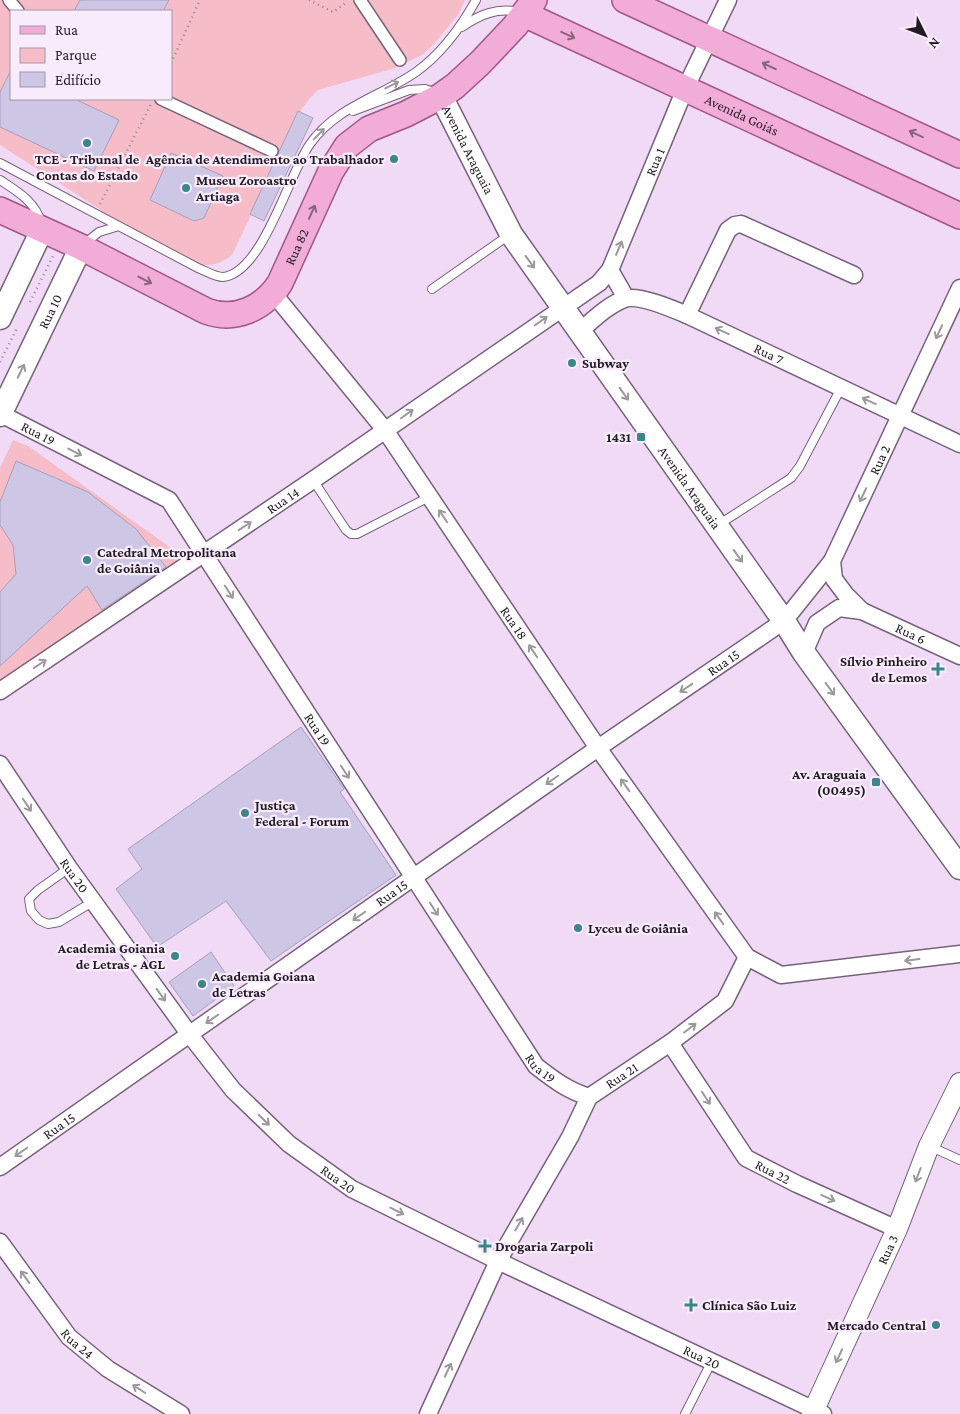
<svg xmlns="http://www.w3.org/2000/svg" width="960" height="1414" font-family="'Crimson Pro',serif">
  <rect width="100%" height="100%" fill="#f0daf5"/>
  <!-- green -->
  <path fill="#f6bdc8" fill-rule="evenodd" d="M0,0H465L458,15L433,45L422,55L392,69L318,90L309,99L301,110L232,255C221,263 214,266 201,265L119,226L101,210L0,145ZM11,11H171V99H11Z
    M13,440L28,446L185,558L0,695V468Z"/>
  <!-- building -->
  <path fill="#cec6e5" stroke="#a69fbd" d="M80,0H169L163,11H74Z
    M11,70V99H75L119,120L94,171L0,127V92Z
    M298,111L313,118L264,221L250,214Z
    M171,153L223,176L204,218L194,221L150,200Z
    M16,461L88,492L136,529L166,567L102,610L87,586L0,666V592L16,574L13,545L0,525V502Z
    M301,727L344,789L340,792L396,875L271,961L226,901L157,947L116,889L142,869L128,849Z
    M211,952L234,986L193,1016L169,982Z"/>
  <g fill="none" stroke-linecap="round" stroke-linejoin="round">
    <defs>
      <path id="service" d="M462,27C479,15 497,7 519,12
        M353,111L409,90L425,89L436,93
        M0,163L198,268C206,271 215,277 223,277C263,273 289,173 310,144C337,106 380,97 416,72C441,54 461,27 476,0
        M0,180C17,191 36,202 41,223
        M84,244L99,232L119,226
        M432,289L509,235
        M313,480L346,530L351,534H357L429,497
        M718,525L791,478L800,466L841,388
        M69,868L38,890L29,899L31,911L39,920L48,924L59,922L94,901
        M929,1146L960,1160
        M685,1414L712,1361"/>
      <path id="pedestrian" d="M9,0L18,11
        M360,0L400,60
        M161,99L272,151"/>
      <g id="minor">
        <path d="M610,270L626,298"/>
        <path id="s1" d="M273,293L385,430L598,748L747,957L781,975L960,954"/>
        <path d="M687,315L728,230L735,225L741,224L854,275"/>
        <path id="s2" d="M580,331C594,319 607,306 624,299C638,294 673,309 687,315L960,444"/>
        <path id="s3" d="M1,414L169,500L536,1066C554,1080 567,1090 589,1097"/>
        <path d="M832,561L834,579L846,595L862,611"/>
        <path id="s4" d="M804,653L817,623L839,608L862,611L960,656"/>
        <path id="s5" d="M0,691L313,480L599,283L610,270L685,89L728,0"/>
        <path id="s6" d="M0,764L69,868L190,1035L233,1090L289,1144L352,1189L498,1261L823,1414"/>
        <path id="s7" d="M670,1043L746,1158L797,1184L897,1229"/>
        <path id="s8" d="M0,1167L598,748L784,621L832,561L960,288"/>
        <path id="s9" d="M0,1242L69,1337L108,1369L181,1414"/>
        <path id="s10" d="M428,1414L498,1261L570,1137L589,1097L670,1043L725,1001L747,957"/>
      </g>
      <g id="tertiary">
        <path id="s11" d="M812,1414L897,1229L929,1146L960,1083"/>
      </g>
      <g id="secondary">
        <path id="s12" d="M441,96L511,234L784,621L804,653L960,868"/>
        <path d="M0,318L42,230"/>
        <path id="s13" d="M0,415L81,247"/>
      </g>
      <g id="primary">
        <path d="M625,0L960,155"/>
        <path id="s14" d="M524,14L960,216"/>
        <path id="s15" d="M0,210L81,247L206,311C235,322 264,308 280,283L331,171L347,146L369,129L406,114L441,96L455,86L480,63L515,26L534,0"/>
      </g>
    </defs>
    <!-- service casing -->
    <use href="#service" stroke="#76637b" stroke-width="10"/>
    <!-- pedestrian casing -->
    <use href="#pedestrian" stroke="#76637b" stroke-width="14"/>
    <!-- minor casing -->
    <use href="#minor" stroke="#76637b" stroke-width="19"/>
    <!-- tertiary casing -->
    <use href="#tertiary" stroke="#76637b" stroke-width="22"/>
    <!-- secondary casing -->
    <use href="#secondary" stroke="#76637b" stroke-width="25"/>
    <!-- primary casing -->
    <use href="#primary" stroke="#a25588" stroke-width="28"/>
    <!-- path -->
    <path stroke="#96879a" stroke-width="2.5" stroke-dasharray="1 4" stroke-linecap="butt" d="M309,0L333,12L347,2
      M171,63L200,0
      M100,204L151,104
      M30,302L53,256
      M0,362L17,328"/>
    <!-- service -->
    <use href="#service" stroke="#fff" stroke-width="8"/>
    <!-- pedestrian -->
    <use href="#pedestrian" stroke="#fff" stroke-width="11"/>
    <!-- minor -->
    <use href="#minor" stroke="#fff" stroke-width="16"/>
    <!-- tertiary -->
    <use href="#tertiary" stroke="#fff" stroke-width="20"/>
    <!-- secondary -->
    <use href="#secondary" stroke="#fff" stroke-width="22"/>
    <!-- primary -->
    <use href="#primary" stroke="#f1acd8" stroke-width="25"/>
  </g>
  <!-- one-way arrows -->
  <defs><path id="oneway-shaft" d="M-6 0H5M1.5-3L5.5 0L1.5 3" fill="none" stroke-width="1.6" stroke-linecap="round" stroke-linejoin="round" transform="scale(1.25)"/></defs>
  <g stroke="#8a647e">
    <use href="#oneway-shaft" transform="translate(568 35) rotate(25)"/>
    <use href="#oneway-shaft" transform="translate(769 66) rotate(-155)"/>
    <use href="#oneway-shaft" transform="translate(916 134) rotate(-155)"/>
    <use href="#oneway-shaft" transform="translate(312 212) rotate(-66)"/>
    <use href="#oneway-shaft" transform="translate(145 280) rotate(27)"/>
  </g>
  <g stroke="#9c989c">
    <use href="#oneway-shaft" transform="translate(392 85) rotate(-27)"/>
    <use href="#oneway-shaft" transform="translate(319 134) rotate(-46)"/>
    <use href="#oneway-shaft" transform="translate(619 248) rotate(-67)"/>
    <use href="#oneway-shaft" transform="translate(530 262) rotate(54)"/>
    <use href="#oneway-shaft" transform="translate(541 321) rotate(-35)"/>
    <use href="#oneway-shaft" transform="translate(722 331) rotate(-155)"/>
    <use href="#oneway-shaft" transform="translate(939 332) rotate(115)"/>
    <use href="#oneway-shaft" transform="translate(21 371) rotate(-64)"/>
    <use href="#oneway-shaft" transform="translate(624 394) rotate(55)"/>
    <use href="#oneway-shaft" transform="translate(869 401) rotate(-155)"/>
    <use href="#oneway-shaft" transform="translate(407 414) rotate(-35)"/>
    <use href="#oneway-shaft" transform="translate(75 452) rotate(27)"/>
    <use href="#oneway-shaft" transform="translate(863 495) rotate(115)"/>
    <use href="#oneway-shaft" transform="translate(443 516) rotate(-124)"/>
    <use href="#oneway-shaft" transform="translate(245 526) rotate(-34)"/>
    <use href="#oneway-shaft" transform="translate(738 556) rotate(55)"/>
    <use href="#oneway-shaft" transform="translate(229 592) rotate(57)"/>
    <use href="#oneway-shaft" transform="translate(533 651) rotate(-124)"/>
    <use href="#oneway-shaft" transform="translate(40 664) rotate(-34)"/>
    <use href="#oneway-shaft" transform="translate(686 688) rotate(146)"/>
    <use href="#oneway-shaft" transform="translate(830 689) rotate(54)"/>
    <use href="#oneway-shaft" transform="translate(345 772) rotate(57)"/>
    <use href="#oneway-shaft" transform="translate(552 780) rotate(145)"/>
    <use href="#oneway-shaft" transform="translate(625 785) rotate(-125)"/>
    <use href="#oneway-shaft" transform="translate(27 805) rotate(56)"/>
    <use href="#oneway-shaft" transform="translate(434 909) rotate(57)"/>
    <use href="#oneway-shaft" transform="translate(359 916) rotate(145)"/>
    <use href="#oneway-shaft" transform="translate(719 918) rotate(-125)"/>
    <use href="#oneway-shaft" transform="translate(912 960) rotate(173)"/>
    <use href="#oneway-shaft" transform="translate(161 995) rotate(54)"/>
    <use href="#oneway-shaft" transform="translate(212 1019) rotate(145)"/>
    <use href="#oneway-shaft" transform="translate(690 1028) rotate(-37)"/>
    <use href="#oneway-shaft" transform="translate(706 1098) rotate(57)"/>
    <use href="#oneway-shaft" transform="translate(264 1120) rotate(44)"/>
    <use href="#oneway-shaft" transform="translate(21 1152) rotate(145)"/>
    <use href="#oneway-shaft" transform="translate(918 1175) rotate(111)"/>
    <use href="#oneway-shaft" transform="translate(828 1198) rotate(24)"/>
    <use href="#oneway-shaft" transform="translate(397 1211) rotate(26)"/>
    <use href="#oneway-shaft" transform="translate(519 1224) rotate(-60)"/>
    <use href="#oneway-shaft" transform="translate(25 1277) rotate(-126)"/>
    <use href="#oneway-shaft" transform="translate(839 1356) rotate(115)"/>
    <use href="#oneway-shaft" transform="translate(448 1370) rotate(-65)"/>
    <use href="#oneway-shaft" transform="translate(139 1389) rotate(-148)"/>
  </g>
  <!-- markers -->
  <g fill="#3d848b" stroke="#f8ebfb" stroke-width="2">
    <circle cx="87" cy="143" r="5"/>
    <circle cx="394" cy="159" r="5"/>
    <circle cx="186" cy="188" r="5"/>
    <circle cx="572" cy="363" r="5"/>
    <rect x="636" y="432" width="10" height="10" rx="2.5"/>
    <circle cx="87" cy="560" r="5"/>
    <path d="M935.5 661.5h5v5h5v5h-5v5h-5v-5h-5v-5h5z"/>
    <rect x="871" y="777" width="10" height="10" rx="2.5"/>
    <circle cx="245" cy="813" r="5"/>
    <circle cx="578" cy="928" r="5"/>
    <circle cx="175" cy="956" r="5"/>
    <circle cx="202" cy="984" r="5"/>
    <path d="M482.5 1238.5h5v5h5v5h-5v5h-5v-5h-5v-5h5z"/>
    <path d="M688.5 1297.5h5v5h5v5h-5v5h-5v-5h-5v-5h5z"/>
    <circle cx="936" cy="1325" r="5"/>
  </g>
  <g text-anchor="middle" stroke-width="4.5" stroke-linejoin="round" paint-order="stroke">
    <!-- street labels -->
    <g font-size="14" fill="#221b24" stroke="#f8ebfb">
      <text dy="5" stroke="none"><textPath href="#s14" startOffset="240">Avenida Goiás</textPath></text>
      <text dy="5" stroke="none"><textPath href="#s12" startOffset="60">Avenida Araguaia</textPath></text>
      <text dy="5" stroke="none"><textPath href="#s5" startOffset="859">Rua 1</textPath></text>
      <text dy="5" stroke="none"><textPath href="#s15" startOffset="355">Rua 82</textPath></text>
      <text dy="5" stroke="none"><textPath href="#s13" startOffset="115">Rua 10</textPath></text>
      <text dy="5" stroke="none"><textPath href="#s2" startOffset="211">Rua 7</textPath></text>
      <text dy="5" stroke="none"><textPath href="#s3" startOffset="42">Rua 19</textPath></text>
      <text dy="5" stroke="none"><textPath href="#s8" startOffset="1144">Rua 2</textPath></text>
      <text dy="5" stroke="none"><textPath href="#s12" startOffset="465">Avenida Araguaia</textPath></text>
      <text dy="5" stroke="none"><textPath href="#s5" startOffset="341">Rua 14</textPath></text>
      <text dy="5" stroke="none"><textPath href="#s1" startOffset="409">Rua 18</textPath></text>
      <text dy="5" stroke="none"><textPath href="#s4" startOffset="136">Rua 6</textPath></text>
      <text dy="5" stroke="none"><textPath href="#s8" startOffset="882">Rua 15</textPath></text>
      <text dy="5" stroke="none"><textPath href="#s3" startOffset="462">Rua 19</textPath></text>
      <text dy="5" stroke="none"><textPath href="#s6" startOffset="134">Rua 20</textPath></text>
      <text dy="5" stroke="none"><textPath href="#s8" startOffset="478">Rua 15</textPath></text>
      <text dy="5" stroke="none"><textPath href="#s3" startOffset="868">Rua 19</textPath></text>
      <text dy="5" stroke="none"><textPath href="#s10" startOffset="395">Rua 21</textPath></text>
      <text dy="5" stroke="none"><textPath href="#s8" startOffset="72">Rua 15</textPath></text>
      <text dy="5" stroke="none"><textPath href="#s7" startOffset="168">Rua 22</textPath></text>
      <text dy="5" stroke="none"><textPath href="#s6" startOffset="539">Rua 20</textPath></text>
      <text dy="5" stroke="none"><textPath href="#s11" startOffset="181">Rua 3</textPath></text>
      <text dy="5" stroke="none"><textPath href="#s9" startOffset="128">Rua 24</textPath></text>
      <text dy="5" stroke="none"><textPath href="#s6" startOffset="944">Rua 20</textPath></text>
    </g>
    <!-- poi labels -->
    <g font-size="14" font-weight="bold" fill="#221b24" stroke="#f8ebfb" text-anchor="start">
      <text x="87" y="164" text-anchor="middle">TCE - Tribunal de<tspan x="87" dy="16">Contas do Estado</tspan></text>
      <text x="384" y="164" text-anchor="end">Agência de Atendimento ao Trabalhador</text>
      <text x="196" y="185">Museu Zoroastro<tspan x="196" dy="16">Artiaga</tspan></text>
      <text x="582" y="368">Subway</text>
      <text x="631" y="442" text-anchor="end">1431</text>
      <text x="97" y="557">Catedral Metropolitana<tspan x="97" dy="16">de Goiânia</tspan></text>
      <text x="927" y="666" text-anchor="end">Sílvio Pinheiro<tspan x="927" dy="16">de Lemos</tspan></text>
      <text x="866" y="779" text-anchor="end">Av. Araguaia<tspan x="866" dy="16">(00495)</tspan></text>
      <text x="255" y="810">Justiça<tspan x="255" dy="16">Federal - Forum</tspan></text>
      <text x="588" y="933">Lyceu de Goiânia</text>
      <text x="165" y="953" text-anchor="end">Academia Goiania<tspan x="165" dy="16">de Letras - AGL</tspan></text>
      <text x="212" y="981">Academia Goiana<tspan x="212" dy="16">de Letras</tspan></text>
      <text x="495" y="1251">Drogaria Zarpoli</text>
      <text x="702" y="1310">Clínica São Luiz</text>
      <text x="926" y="1330" text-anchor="end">Mercado Central</text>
    </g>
  </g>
  <!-- legend -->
  <rect x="10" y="10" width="162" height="90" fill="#f8ebfb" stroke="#a298a5"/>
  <rect x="20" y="26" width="25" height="8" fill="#f1acd8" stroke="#a298a5"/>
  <text x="55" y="35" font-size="15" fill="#221b24">Rua</text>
  <rect x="20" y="48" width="25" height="15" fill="#f6bdc8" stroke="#a298a5"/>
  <text x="55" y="60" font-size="15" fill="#221b24">Parque</text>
  <rect x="20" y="72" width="25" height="15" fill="#cec6e5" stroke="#a298a5"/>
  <text x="55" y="85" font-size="15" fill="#221b24">Edifício</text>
  <!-- north arrow -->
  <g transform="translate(925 35) rotate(132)" stroke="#f8ebfb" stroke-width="4" paint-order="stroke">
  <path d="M0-4L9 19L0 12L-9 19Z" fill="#221b24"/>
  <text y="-8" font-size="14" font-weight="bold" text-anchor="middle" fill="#221b24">N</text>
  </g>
</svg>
